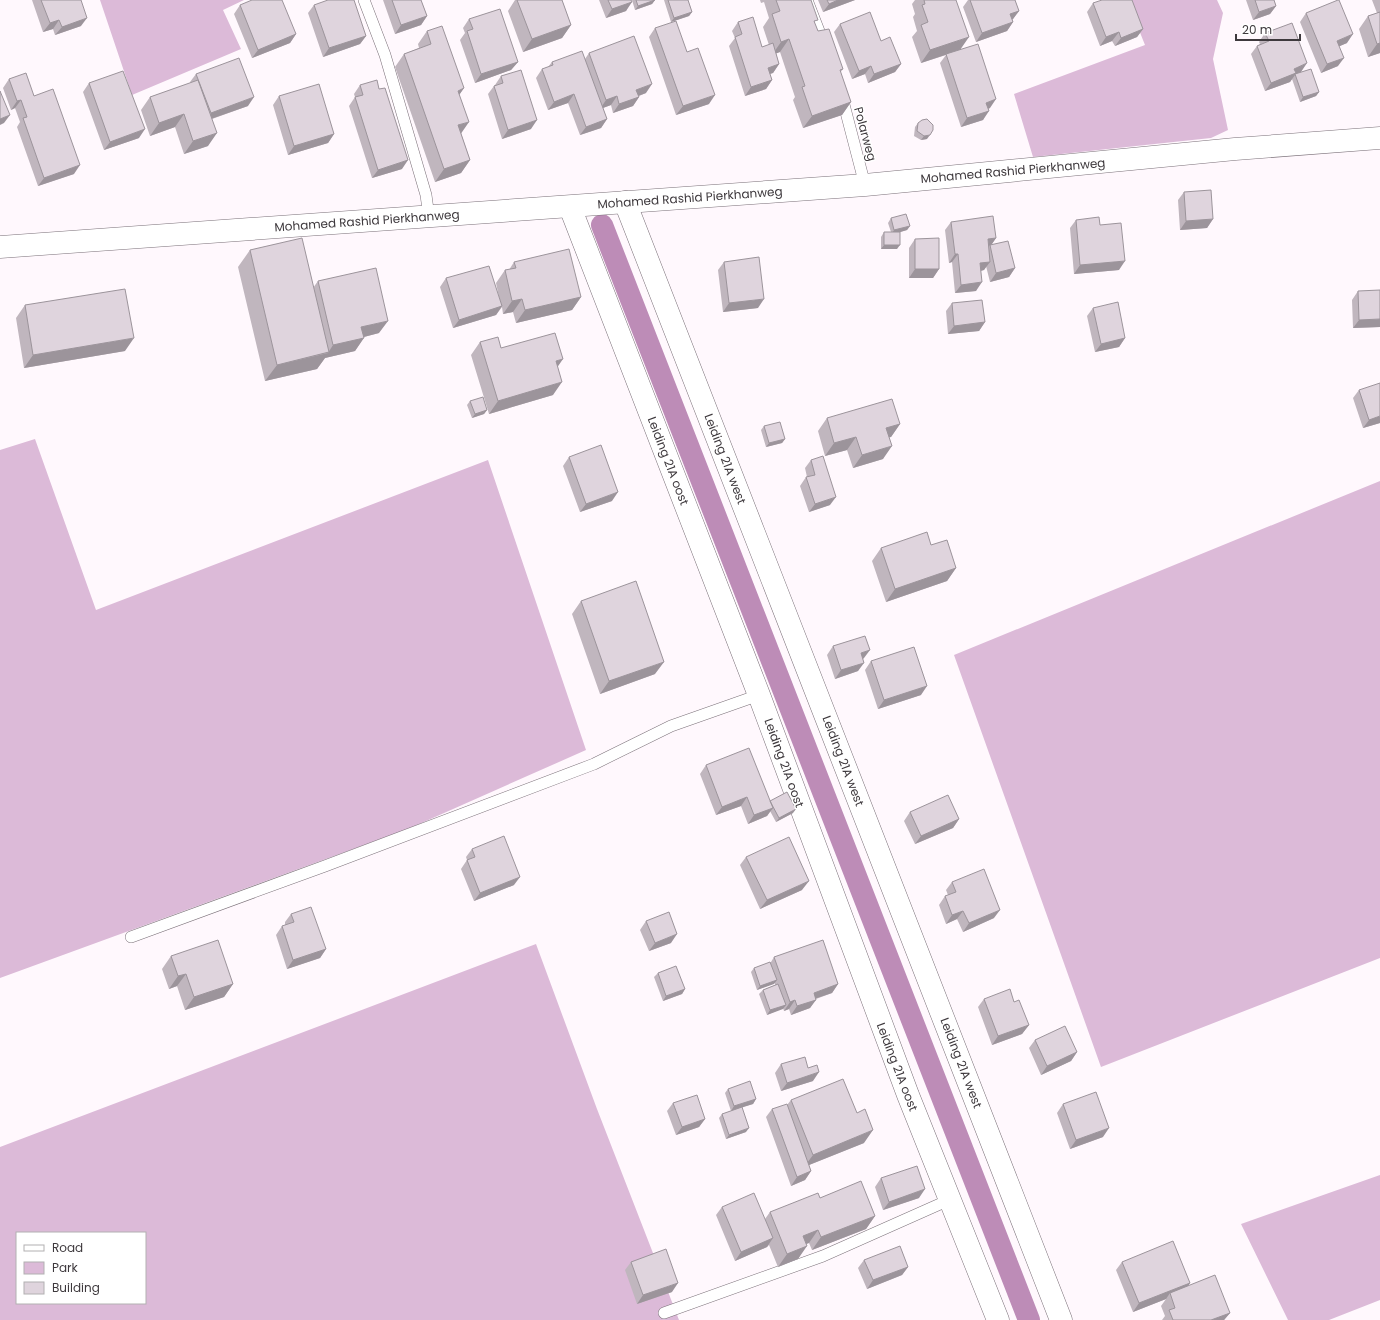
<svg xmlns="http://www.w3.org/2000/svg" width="1380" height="1320" font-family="Poppins,sans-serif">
  <rect width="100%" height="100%" fill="#fff8fd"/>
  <!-- green -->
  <path fill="#dcbad8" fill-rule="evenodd" d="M100,0H244L223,10L241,49L132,95Z
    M1127,0H1217L1223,13L1213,59L1228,130L1211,138L1033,157L1014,94L1145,45Z
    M35,439L96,610L488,460L586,750L408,829L0,978V450Z
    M1380,481V958L1101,1067L954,655Z
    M536,944L597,1109L679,1320H0V1147ZM17,1233H145V1303H17Z
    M1380,1175V1300L1329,1320H1288L1241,1224Z"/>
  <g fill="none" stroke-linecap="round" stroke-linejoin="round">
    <!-- canal -->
    <path stroke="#bd8cb7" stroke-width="22" d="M602,225L1029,1320"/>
    <defs>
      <path id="lane" d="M364,0L385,55L426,195L429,217
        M807,0L824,44
        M842,97L865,185
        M131,937L325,866L594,764L671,726L759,695
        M664,1313L823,1256L949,1200"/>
      <path id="street" d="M625,202L1061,1320
        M570,207L759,695L908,1095L998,1320"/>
      <path id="secondary" d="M0,247L865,185L1235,149L1380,138"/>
    </defs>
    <!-- lane casing -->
    <use href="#lane" stroke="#7b7179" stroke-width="12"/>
    <!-- street casing -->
    <use href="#street" stroke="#7b7179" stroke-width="23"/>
    <!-- secondary casing -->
    <use href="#secondary" stroke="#7b7179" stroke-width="23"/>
    <!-- lane -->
    <use href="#lane" stroke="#fff" stroke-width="11"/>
    <!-- street -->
    <use href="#street" stroke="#fff" stroke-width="22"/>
    <!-- secondary -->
    <use href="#secondary" stroke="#fff" stroke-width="22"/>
  </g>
  <!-- wall -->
  <path fill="#c0b6be" d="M32,0H81V26L55,35L53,29L43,32Z
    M383,0H421L427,16L421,25L395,34Z
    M515,0H562L571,25L562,38L523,52L508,11Z
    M599,0H631L626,11L606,18Z
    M632,0H655L652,4L635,10Z
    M664,0H688L692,12L689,16L671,22Z
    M760,0H811L815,24L818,31L843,69L840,73L851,102L842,115L803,128L793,100L795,97L780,52L776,53L779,64L773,73L770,74L772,80L766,89L745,96L729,46L735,38L732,31L738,22L762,47L769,45L763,27L769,18L764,2L761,3Z
    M818,0H855L823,12Z
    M915,0H956L960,50L990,108L988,109L983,120L961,127L940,63L946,55L921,63L912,37L917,31L913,17L915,14L912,4Z
    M968,0H1015L1019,11L1013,19L1012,20L1013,22L1007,31L976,42L963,7Z
    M1246,0H1274L1276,6L1270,14L1253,20Z
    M1372,0H1380V53L1368,57L1359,29L1368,16L1377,13Z
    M1093,3L1143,29L1137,37L1115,46L1112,41L1100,46L1087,12Z
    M240,5L296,34L290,43L252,58L234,14Z
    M314,5L366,36L360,44L323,57L308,13Z
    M1306,13L1347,43L1339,46L1338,66L1321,73L1300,22Z
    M469,19L518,62L511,70L475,83L460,40L465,33L463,28Z
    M840,24L881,41L901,64L895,72L868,83L865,74L852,79L834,32Z
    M655,28L687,52L709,104L676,115L649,37Z
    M427,31L464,88L459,95L461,133L470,160L461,173L435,182L395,67L404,54L419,48L418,44Z
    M1265,33L1319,92L1316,96L1300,102L1292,79L1290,82L1265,91L1251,54L1257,46L1260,44L1259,42Z
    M589,53L646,93L639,96V97L633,106L613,113L611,105L603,108L607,119L601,128L580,135L568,103L548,110L536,78L542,69L548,67L552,62L585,59Z
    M196,74L248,106L212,119L208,146L184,154L175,127L150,136L141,110L150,97L191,83L190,82Z
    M501,76L531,129L502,139L488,94L494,86L495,85Z
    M9,79L34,96L74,174L38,186L17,127L20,122L15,108L11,110L3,88Z
    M89,83L139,138L104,150L83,92Z
    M360,85L402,169L372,178L349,106L355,97L354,94Z
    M279,96L334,134L328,143L288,155L273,105Z
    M918,123L927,139L921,140L914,136L915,127Z
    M1184,192L1213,219L1207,228L1180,230L1178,200Z
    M891,218L910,226L907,230L899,232L897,249H881V237L884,232H891L888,223Z
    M1076,220L1100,225L1119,270L1074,274L1070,228Z
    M951,222L996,238L991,245L1015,268L1009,277L990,282L986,266L984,270L981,271L976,291L955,293L952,262L949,263L945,230Z
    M915,239L939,269L933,278H909V248Z
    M250,250L313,288L318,281L379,333L364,337L355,351L325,358L317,369L265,381L238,267Z
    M514,262L581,297L572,310L516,323L513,312L503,314L502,307L496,315L453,328L440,287L446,278L500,302L496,283L505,270H509Z
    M724,262L758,308L723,312L718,270Z
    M1358,291L1380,327L1353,328L1352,300Z
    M952,303L985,322L979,331L948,334L946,311Z
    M25,305L125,351L24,368L16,318Z
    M1093,308L1125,338L1119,347L1095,352L1087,316Z
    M480,342L501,348L557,367L553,395L489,414L471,355Z
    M1359,390L1380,423L1363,428L1353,398Z
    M470,401L487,410L484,414L472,418L467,405Z
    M827,418L900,424L891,437H889L883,459L853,468L847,450L825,456L818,431Z
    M764,426L785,439L782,443L766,447L761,430Z
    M569,457L612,501L580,512L563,466Z
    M811,460L830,505L809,512L800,486L806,477H807L805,468Z
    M931,545L956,568L947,581L886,602L872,561L881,548Z
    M581,601L655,674L600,694L572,614Z
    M833,646L864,658L863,659L858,671L835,679L827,655Z
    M871,661L921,695L878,709L865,670Z
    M706,765L770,801L793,813L776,822L770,811L767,816L748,824L741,806L716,815L700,774Z
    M910,812L959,819L953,828L915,844L904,821Z
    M472,849L514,885L474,901L461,869L467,860L466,857Z
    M746,857L802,890L760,909L740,865Z
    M952,882L994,918L963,932L957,919L946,924L939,905L945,896L948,895L946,890Z
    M291,914L326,949L320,958L287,969L276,935L282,926L285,925V922Z
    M646,921L671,943L649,951L640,930Z
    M171,956L233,984L224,997L185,1010L177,986L169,989L162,969Z
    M774,957L838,984L832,993L816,999L810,1008L791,1015L789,1009L784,1011L783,1008L767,1015L759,994L763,990L775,985V983L757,990L751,972L754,968L771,962Z
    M658,973L685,989L682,994L663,1001L654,977Z
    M984,999L1014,1002L1029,1025L1022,1034L992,1045L978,1007Z
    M1035,1040L1077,1052L1071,1061L1041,1075L1029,1048Z
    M781,1064L808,1068L813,1081L781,1091L775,1073Z
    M728,1089L756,1099L753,1104L742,1107L746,1132L726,1139L719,1118L722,1114L731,1111L725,1093Z
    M791,1100L864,1143L809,1165L811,1171L805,1180L791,1186L766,1117L772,1109L787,1105Z
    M673,1103L705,1119L699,1127L676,1135L667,1111Z
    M1063,1104L1103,1137L1070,1149L1057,1113Z
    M881,1178L919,1198L883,1210L875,1187Z
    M820,1198L875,1216L866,1229L812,1250L809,1243L806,1244L798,1259L778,1267L769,1245L767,1247L735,1261L716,1215L722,1207L765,1219L770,1212Z
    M864,1260L908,1267L902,1275L867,1289L858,1268Z
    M631,1262L672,1292L637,1304L625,1270Z
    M1122,1262L1190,1283L1188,1286L1230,1313L1224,1320H1162L1165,1316L1161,1306L1166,1299L1133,1312L1116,1270Z"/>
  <!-- shaded-wall -->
  <path fill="#9c949b" d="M655,0L652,4L635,10L638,6Z
    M838,0H855L823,12L829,4Z
    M632,2L626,11L606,18L612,9Z
    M1276,6L1270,14L1253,20L1259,12Z
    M1019,11L1013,19L1004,23L1010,14Z
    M692,12L689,16L671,22L674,18Z
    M427,16L421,25L395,34L401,25Z
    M87,18L81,26L55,35L62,27Z
    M59,20L53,29L43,32L50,23Z
    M1013,22L1007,31L976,42L982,33Z
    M571,25L562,38L523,52L532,39Z
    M1143,29L1137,37L1115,46L1121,38Z
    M1119,32L1112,41L1100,46L1106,37Z
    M296,34L290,43L252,58L258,50Z
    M1353,34L1347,43L1331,50L1337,41Z
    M366,36L360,44L323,57L329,48Z
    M969,37L960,50L921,63L930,50Z
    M789,39L780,52L772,55L781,42Z
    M1380,43V53L1368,57L1377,44Z
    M1344,58L1338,66L1321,73L1327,64Z
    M518,62L511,70L475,83L481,74Z
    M1307,63L1301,72L1295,75L1290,82L1265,91L1271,83L1294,69Z
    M779,64L773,73L762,76L768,68Z
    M901,64L895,72L868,83L874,74Z
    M871,66L865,74L852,79L859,71Z
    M772,80L766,89L745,96L751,87Z
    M652,84L646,93L630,99L636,90Z
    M464,88L455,101L458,91Z
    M1319,92L1316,96L1300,102L1303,97Z
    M574,94L568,103L548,110L554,102Z
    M715,95L709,104L676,115L683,106Z
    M617,96L611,105L600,109L606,100Z
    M254,97L248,106L205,121L211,113Z
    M639,97L633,106L613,113L619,104Z
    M996,99L990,108L980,112L986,103Z
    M21,100L15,108L11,110L17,101Z
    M851,102L842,115L803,128L812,116Z
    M989,111L983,120L961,127L967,118Z
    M184,114L175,127L150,136L159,123Z
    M10,115L4,123L0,125V119Z
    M607,119L601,128L580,135L586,127Z
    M537,120L531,129L502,139L508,130Z
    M469,122L460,135L458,125Z
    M145,129L139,138L104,150L110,142Z
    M217,133L208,146L184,154L193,141Z
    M334,134L328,143L288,155L294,146Z
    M930,135L927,139L921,140L924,136Z
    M408,160L402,169L372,178L378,170Z
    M470,160L461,173L435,182L444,169Z
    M80,165L74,174L38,186L44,178Z
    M1213,219L1207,228L1180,230L1186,221Z
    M910,226L907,230L891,235L894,230Z
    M996,238L990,247V245L988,247V239Z
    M884,245H900L897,249H881Z
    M955,254H958L952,262L949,263Z
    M1125,261L1119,270L1074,274L1080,265Z
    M990,262L984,270L974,272L980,263Z
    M1015,268L1009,277L990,282L996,273Z
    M915,269H939L933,278H909Z
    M982,282L976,291L955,293L961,285Z
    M581,297L572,310L516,323L525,310Z
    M522,299L513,312L503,314L512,301Z
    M764,299L758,308L723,312L729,303Z
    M502,306L496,315L453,328L459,320Z
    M1380,319V327L1353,328L1359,320Z
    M388,321L379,333L352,340L361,327Z
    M985,322L979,331L948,334L954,326Z
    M134,338L125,351L24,368L33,355Z
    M364,338L355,351L325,358L317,369L265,381L277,365L328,353L333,345Z
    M1125,338L1119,347L1095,352L1101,344Z
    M563,359L554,372L556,361Z
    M562,382L553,395L489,414L498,401Z
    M487,410L484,414L472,418L475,414Z
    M1380,416V423L1363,428L1369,420Z
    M900,424L891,437L877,441L886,428Z
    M856,437L847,450L825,456L834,443Z
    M785,439L782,443L766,447L769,443Z
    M892,446L883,459L853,468L862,455Z
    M618,492L612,501L580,512L586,504Z
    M836,497L830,505L809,512L815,504Z
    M956,568L947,581L886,602L895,589Z
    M870,650L864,658L855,662L861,653Z
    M664,662L655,674L600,694L609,681Z
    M864,663L858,671L835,679L841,670Z
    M927,686L921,695L878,709L884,700Z
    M747,797L741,806L716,815L722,807Z
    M773,808L767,816L748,824L754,815Z
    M796,809L793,813L776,822L779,818Z
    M959,819L953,828L915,844L921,836Z
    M520,877L514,885L474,901L480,893Z
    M809,881L802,890L760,909L767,900Z
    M1000,910L994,918L963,932L969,923Z
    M963,911L957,919L946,924L952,915Z
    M677,934L671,943L649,951L655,943Z
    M326,949L320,958L287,969L293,960Z
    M186,974L177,986L169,989L178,976Z
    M777,980L774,984L757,990L760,986Z
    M233,984L224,997L185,1010L194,997Z
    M838,984L832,993L808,1001L814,993Z
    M685,989L682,994L663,1001L666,996Z
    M795,1000L789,1009L784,1011L790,1002Z
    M816,1000L810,1008L791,1015L797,1006Z
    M786,1005L783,1009L767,1015L770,1010Z
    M1029,1025L1022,1034L992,1045L998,1036Z
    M1077,1052L1071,1061L1041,1075L1047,1066Z
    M819,1072L813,1081L781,1091L787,1083Z
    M756,1099L753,1104L731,1111L734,1106Z
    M705,1119L699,1127L676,1135L682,1127Z
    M749,1128L746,1132L726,1139L729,1135Z
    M1109,1128L1103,1137L1070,1149L1076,1140Z
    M873,1130L864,1143L804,1167L813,1155Z
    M811,1171L805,1180L791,1186L797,1177Z
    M925,1189L919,1198L883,1210L889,1202Z
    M875,1216L866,1229L812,1250L821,1237Z
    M818,1230L809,1243L794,1248L803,1236Z
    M773,1238L767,1247L735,1261L741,1252Z
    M807,1246L798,1259L778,1267L787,1254Z
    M908,1267L902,1275L867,1289L873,1280Z
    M678,1283L672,1292L637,1304L643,1295Z
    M1190,1283L1184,1292L1170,1293L1166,1299L1133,1312L1139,1303Z
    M1230,1313L1224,1320H1211Z"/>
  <!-- building -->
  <path fill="#dfd4dd" stroke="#9c949b" d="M41,0H81L87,18L62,27L59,20L50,23Z
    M252,0H282L296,34L258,50L240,5Z
    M328,0H354L366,36L329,48L314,5Z
    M392,0H421L427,16L401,25Z
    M517,0H562L571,25L532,39Z
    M608,0H631L632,2L612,9Z
    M636,0H655L638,6Z
    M668,0H688L692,12L674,18Z
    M776,0H811L818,20L814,21L818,31L829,29L843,69L840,70L851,102L812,116L802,87L805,86L789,39L781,42L772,14L780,11Z
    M827,0H838L829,4Z
    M924,0H956L969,37L930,50L921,25L928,22L922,5L925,4Z
    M970,0H1015L1019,11L1010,14L1013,22L982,33Z
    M1102,0H1132L1143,29L1121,38L1119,32L1106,37L1093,3Z
    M1255,0H1274L1276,6L1259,12Z
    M1338,0H1339L1353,34L1337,41L1344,58L1327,64L1306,13Z
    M500,9L518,62L481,74L467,31L473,29L469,19Z
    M870,12L881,41L890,37L901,64L874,74L871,66L859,71L840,24Z
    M1380,12V43L1377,44L1368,16Z
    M753,17L762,47L773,43L779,64L768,68L772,80L751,87L735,37L742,34L738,22Z
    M676,21L687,52L698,48L715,95L683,106L655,28Z
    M1292,23L1307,63L1294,69L1296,73L1271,83L1257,46L1269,41L1265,33Z
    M442,26L464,88L458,91L469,122L458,125L470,160L444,169L404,54L431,44L427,31Z
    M634,36L652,84L636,90L639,97L619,104L617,96L606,100L589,53Z
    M978,44L996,99L986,103L989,111L967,118L946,54Z
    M582,51L607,119L586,127L574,94L554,102L542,69L553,65L552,62Z
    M239,58L254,97L211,113L196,74Z
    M1311,69L1319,92L1303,97L1295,74Z
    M521,70L537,120L508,130L494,86L503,83L501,76Z
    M123,71L145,129L110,142L89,83Z
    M26,73L34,96L53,89L80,165L44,178L23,118L27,117L21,100L17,101L9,79Z
    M198,80L217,133L193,141L184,114L159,123L150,97Z
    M377,80L379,89L385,88L408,160L378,170L355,97L363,95L360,85Z
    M319,84L334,134L294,146L279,96Z
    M0,91L10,115L0,119Z
    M927,119L933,125V130L930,135L924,136L917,131L918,123L922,120Z
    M1211,190L1213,219L1186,221L1184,192Z
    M906,214L910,226L894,230L891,218Z
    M993,216L996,238L988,239L990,262L980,263L982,282L961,285L958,254H955L951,222Z
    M1099,217L1100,225L1121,223L1125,261L1080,265L1076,220Z
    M884,232H900V245H884Z
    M302,238L329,352L277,365L250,250Z
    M939,238V269H915V239Z
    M1008,241L1015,268L996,273L990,245Z
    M569,249L581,297L525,310L522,299L512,301L505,270L516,268L514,262Z
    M759,257L764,299L729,303L724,262Z
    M489,266L502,306L459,320L446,278Z
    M376,268L388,321L361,327L364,338L333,345L318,281Z
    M125,289L134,338L33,355L25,305Z
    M1380,290V319L1359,320L1358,291Z
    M982,300L985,322L954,326L952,303Z
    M1118,302L1125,338L1101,344L1093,308Z
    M555,333L563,359L556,361L562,382L498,401L480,342L498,337L501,348Z
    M1380,383V416L1369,420L1359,390Z
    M483,397L487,410L475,414L470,401Z
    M892,399L900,424L886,428L892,446L862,455L856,437L834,443L827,418Z
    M780,422L785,439L769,443L764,426Z
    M601,445L618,492L586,504L569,457Z
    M823,456L836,497L815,504L806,477L815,475L811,460Z
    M927,532L931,545L947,540L956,568L895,589L881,548Z
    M636,581L664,662L609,681L581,601Z
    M865,636L870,650L861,653L864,663L841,670L833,646Z
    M914,647L927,686L884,700L871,661Z
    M749,748L773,808L754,815L747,797L722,807L706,765Z
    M787,792L796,809L779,818L770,801Z
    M948,795L959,819L921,836L910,812Z
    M504,836L520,877L480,893L467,860L475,857L472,849Z
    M789,837L809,881L767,900L746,857Z
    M984,869L1000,910L969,923L963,911L952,915L945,896L956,892L952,882Z
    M311,907L326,949L293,960L282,926L294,922L291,914Z
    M669,912L677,934L655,943L646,921Z
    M218,940L233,984L194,997L186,974L178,976L171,956Z
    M823,940L838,984L814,993L816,1000L797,1006L795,1000L790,1002L774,957Z
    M770,962L777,980L760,986L754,968Z
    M676,966L685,989L666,996L658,973Z
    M778,984L786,1005L770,1010L763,990Z
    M1010,989L1014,1002L1019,1000L1029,1025L998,1036L984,999Z
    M1065,1026L1077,1052L1047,1066L1035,1040Z
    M805,1057L808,1068L817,1065L819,1072L787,1083L781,1064Z
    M843,1079L857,1113L865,1109L873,1130L813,1155L791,1100Z
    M750,1081L756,1099L734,1106L728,1089Z
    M1096,1092L1109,1128L1076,1140L1063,1104Z
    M697,1095L705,1119L682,1127L673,1103Z
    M787,1104L811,1171L797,1177L772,1109Z
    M742,1107L749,1128L729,1135L722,1114Z
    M917,1166L925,1189L889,1202L881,1178Z
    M861,1181L875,1216L821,1237L818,1230L803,1236L807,1246L787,1254L770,1212L818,1193L820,1198Z
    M754,1193L773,1238L741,1252L722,1207Z
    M1173,1241L1190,1283L1139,1303L1122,1262Z
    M900,1246L908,1267L873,1280L864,1260Z
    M666,1249L678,1283L643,1295L631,1262Z
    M1215,1275L1230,1313L1211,1320H1173L1169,1310L1175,1308L1170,1293Z"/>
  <g text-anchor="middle" stroke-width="3" stroke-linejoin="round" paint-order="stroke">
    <!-- street labels -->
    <g font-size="12" fill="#3e393d" stroke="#fff">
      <text transform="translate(865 134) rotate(75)" y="4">Polarweg</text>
      <text transform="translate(1013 171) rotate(-5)" y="4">Mohamed Rashid Pierkhanweg</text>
      <text transform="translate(690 198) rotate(-4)" y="4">Mohamed Rashid Pierkhanweg</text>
      <text transform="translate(367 221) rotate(-4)" y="4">Mohamed Rashid Pierkhanweg</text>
      <text transform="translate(725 459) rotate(69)" y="4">Leiding 21A west</text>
      <text transform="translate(668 461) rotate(69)" y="4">Leiding 21A oost</text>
      <text transform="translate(843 761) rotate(69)" y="4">Leiding 21A west</text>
      <text transform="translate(784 763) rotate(70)" y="4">Leiding 21A oost</text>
      <text transform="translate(961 1063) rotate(69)" y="4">Leiding 21A west</text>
      <text transform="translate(897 1067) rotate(69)" y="4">Leiding 21A oost</text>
    </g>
  </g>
  <!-- legend -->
  <rect x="16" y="1232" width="130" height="72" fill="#ffffff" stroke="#b2b0b1"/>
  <rect x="24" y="1245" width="20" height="6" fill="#ffffff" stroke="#b2b0b1"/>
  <text x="52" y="1252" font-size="12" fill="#3e393d">Road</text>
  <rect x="24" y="1262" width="20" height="12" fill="#dcbad8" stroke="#b2b0b1"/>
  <text x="52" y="1272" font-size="12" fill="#3e393d">Park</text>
  <rect x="24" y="1282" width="20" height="12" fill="#dfd4dd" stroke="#b2b0b1"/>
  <text x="52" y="1292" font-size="12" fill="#3e393d">Building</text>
  <!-- scale -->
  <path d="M1236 34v6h64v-6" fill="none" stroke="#3e393d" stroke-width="2"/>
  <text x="1242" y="34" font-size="12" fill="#3e393d" stroke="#ffffff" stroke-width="3" paint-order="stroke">20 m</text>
</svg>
